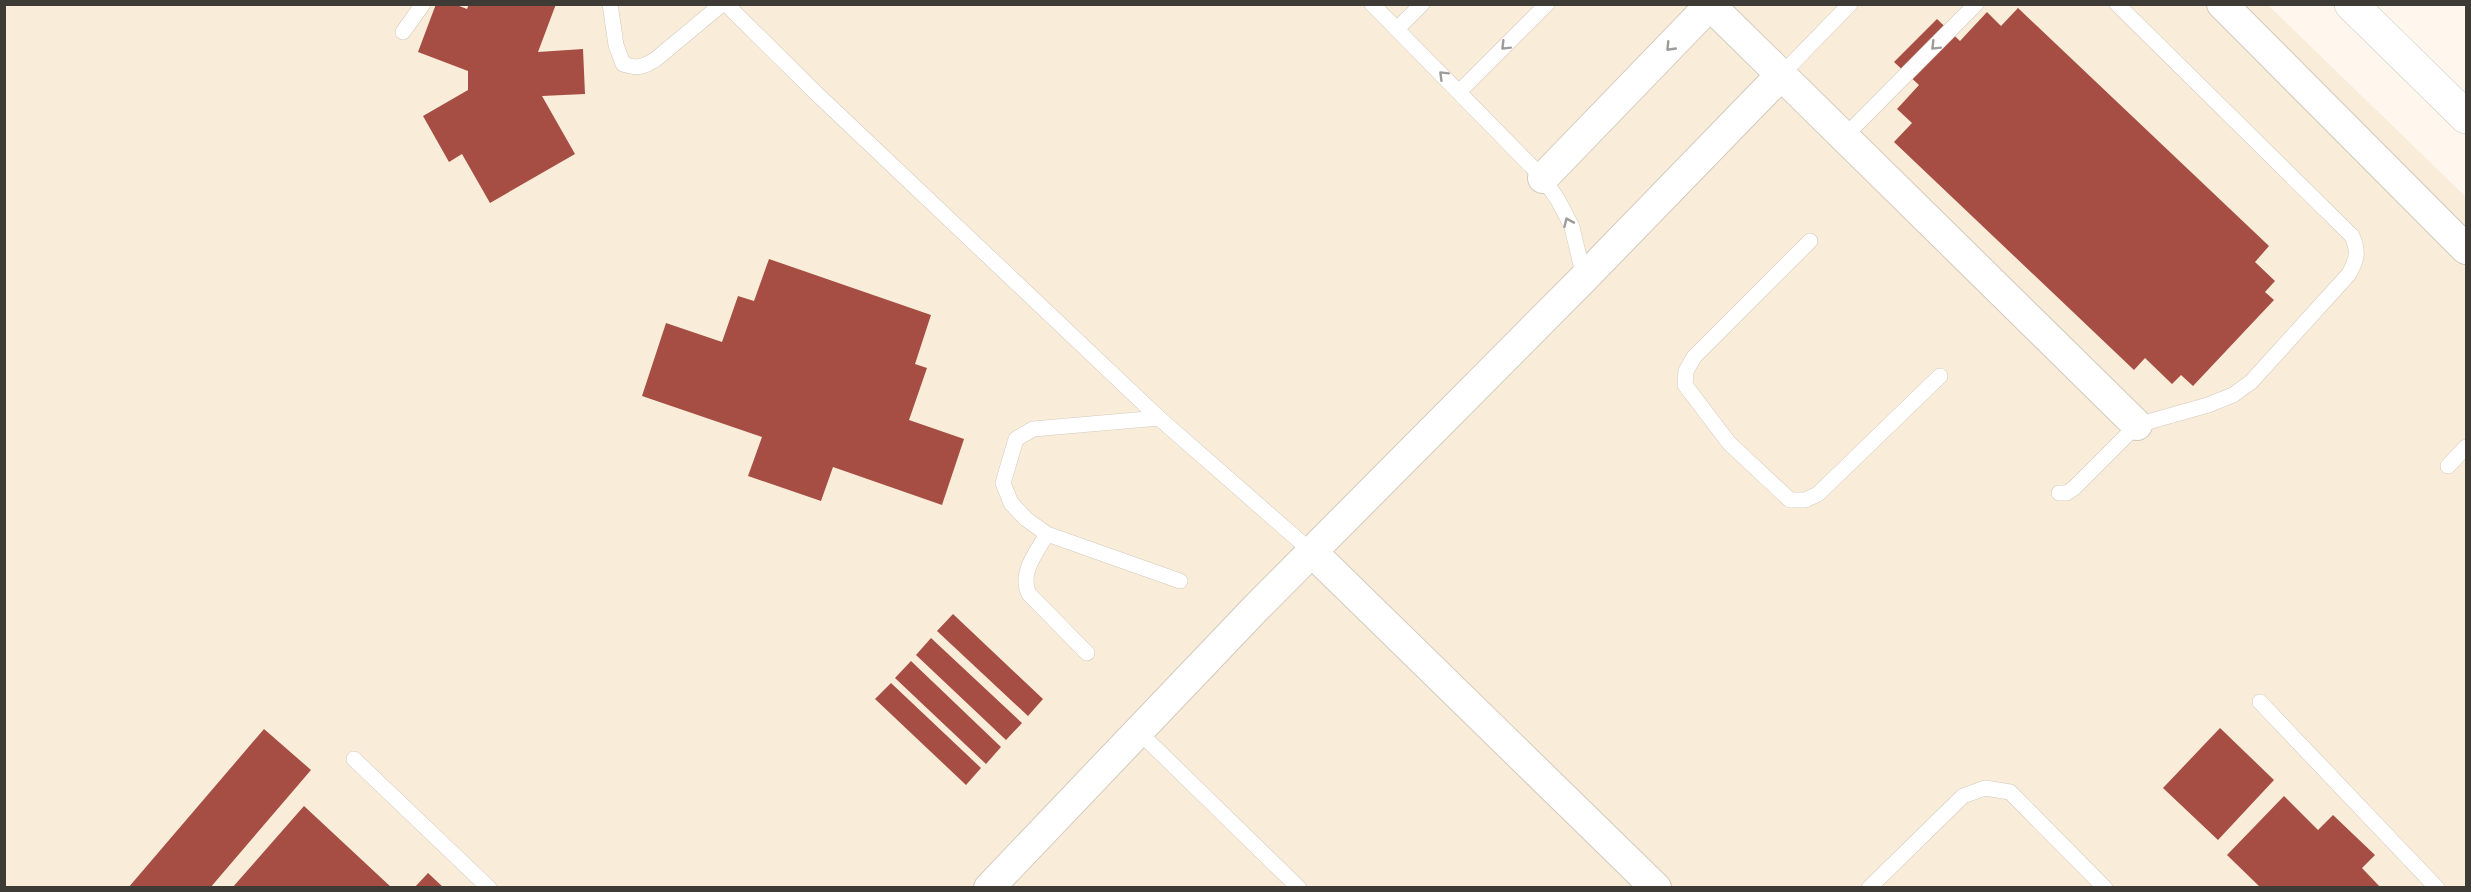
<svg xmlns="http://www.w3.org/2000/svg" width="2471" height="892" font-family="'DejaVu Sans',sans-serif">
  <rect width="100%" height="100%" fill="#fff7ed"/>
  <!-- education -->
  <path fill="#f9ecd8" d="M5,5H2268L2466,197V887L5,888Z"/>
  <!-- building -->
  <path fill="#a64e43" d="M436,4H454L467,9L469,4H556L538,52L583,49L585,94L542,96L575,154L490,203L462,154L449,162L423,116L468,90V71L418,52Z
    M2018,8L2269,246L2255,262L2275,281L2265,292L2274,300L2193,386L2181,375L2172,384L2145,358L2134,370L1894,142L1912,123L1897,109L1919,85L1894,62L1937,19L1960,41L1987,12L2001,26Z
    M769,259L931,315L915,364L927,368L909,420L964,439L942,505L833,467L821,501L748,476L762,437L642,396L666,323L722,342L738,296L754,301Z
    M953,614L1043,699L1028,716L937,631Z
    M931,638L1022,723L1006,740L916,655Z
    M911,661L1001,747L986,764L895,678Z
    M891,683L981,768L966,785L875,699Z
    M2220,728L2274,780L2218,840L2163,788Z
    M264,729L311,770L210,888H128Z
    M2284,796L2318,830L2333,815L2375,855L2362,868L2381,888H2261L2227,855Z
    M304,806L392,888H232Z
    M428,873L444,888H414Z"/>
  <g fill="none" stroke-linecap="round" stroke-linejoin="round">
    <defs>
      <path id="lane" d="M610,4L616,45L623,64C637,69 644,67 656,59L722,4
        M726,4L817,94L1159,418L1312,552
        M1372,4L1543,178L1558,200L1572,227L1584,278
        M1397,29L1422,4
        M403,32L423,4
        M1781,75L1850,4
        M1459,92L1547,4
        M1844,137L1976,4
        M1810,241L1694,357L1686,371L1685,385L1729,443L1790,500H1805L1818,494L1940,376
        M1159,418L1033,429L1016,439L1003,483L1011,503L1026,519L1047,534L1180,581
        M2448,466L2466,447
        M2059,493H2067L2074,488L2137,425L2208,405L2233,395L2251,382L2349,274C2357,259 2359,252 2352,236L2117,4
        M1047,534C1036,553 1019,573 1029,594L1087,653
        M2260,702L2437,888
        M1139,732L1299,888
        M354,759L489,888
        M1869,888L1963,796L1985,788L2010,792L2105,888"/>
      <path id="street" d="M2222,4L2466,249
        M1710,5L2137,425
        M1543,178L1711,4
        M1312,552L1656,888
        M989,888L1255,609L1584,278L1781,75"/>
      <path id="secondary" d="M2351,4L2466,117"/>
    </defs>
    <!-- lane casing -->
    <use href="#lane" stroke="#d3cabe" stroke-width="16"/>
    <!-- street casing -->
    <use href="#street" stroke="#d3cabe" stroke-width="32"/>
    <!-- secondary casing -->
    <use href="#secondary" stroke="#d3cabe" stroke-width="34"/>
    <!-- lane -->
    <use href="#lane" stroke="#fff" stroke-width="15"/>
    <!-- street -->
    <use href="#street" stroke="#fff" stroke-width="30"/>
    <!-- secondary -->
    <use href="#secondary" stroke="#fff" stroke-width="33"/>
  </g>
  <!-- one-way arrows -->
  <defs><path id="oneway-chevron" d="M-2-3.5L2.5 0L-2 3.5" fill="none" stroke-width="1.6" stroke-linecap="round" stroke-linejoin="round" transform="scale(1.5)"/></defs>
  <g stroke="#9e9c9a">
    <use href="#oneway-chevron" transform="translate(1505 46) rotate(135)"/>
    <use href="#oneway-chevron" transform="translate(1935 46) rotate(135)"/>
    <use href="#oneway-chevron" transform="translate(1670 47) rotate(134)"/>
    <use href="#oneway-chevron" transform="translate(1443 75) rotate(-135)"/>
    <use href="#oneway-chevron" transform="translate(1568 222) rotate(-114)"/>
  </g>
  <!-- border -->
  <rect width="2471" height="892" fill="none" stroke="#3e3a35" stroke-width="12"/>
</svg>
